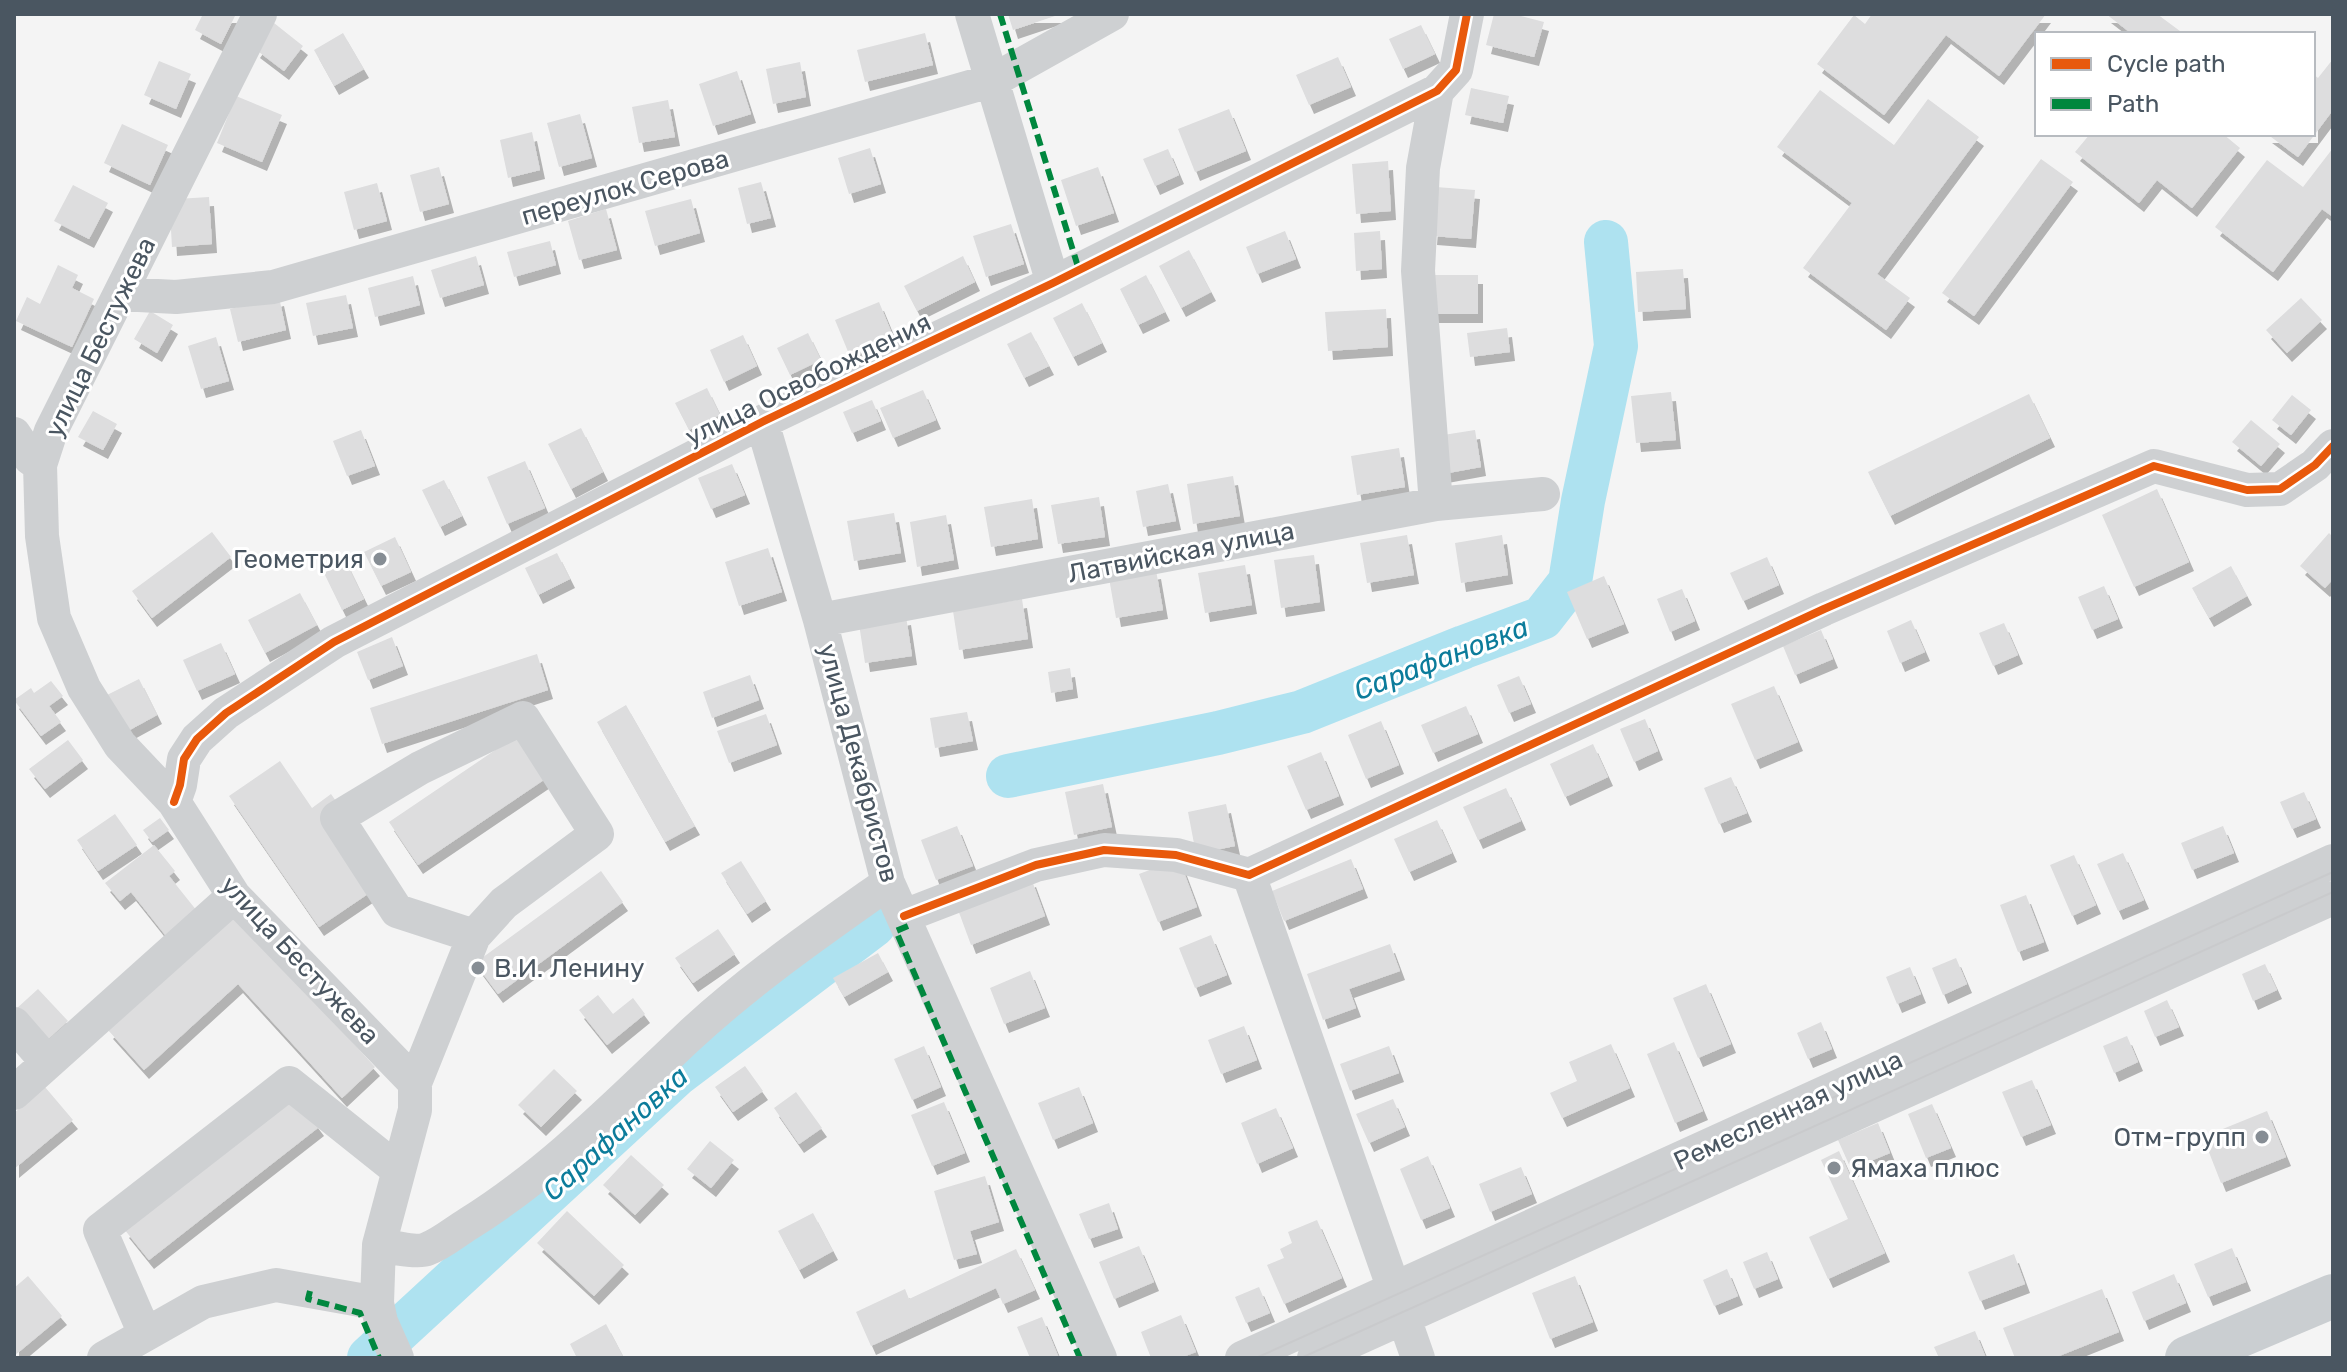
<svg xmlns="http://www.w3.org/2000/svg" width="2347" height="1372" font-family="Rubik,sans-serif">
  <defs>
    <filter id="shadow"><feDropShadow dx="5" dy="9" stdDeviation="0" flood-color="#0004"/></filter>
  </defs>
  <rect width="100%" height="100%" fill="#f4f4f4"/>
  <g fill="none" stroke-linecap="round" stroke-linejoin="round">
    <!-- river -->
    <path stroke="#aee2f0" stroke-width="44" d="M1008,776L1218,733L1302,712L1464,647L1542,618L1570,582L1583,501L1616,346L1606,242
      M369,1358L676,1075L874,925"/>
  </g>
  <!-- building -->
  <path fill="#ddddde" filter="url(#shadow)" d="M203,14H236L221,44L195,30Z
    M1008,14H1058V15L1013,30Z
    M1494,14H1513L1544,22L1534,57L1486,45Z
    M1872,14H2046L1999,76L1946,35L1884,115L1817,64L1854,15L1865,24Z
    M2106,14H2157L2184,34H2132Z
    M274,23L303,46L284,71L255,49Z
    M1421,25L1435,54L1403,69L1389,39Z
    M343,33L364,69L334,86L314,50Z
    M925,33L933,65L865,82L857,50Z
    M1338,57L1351,87L1309,105L1296,75Z
    M2333,59V110L2298,157L2267,134H2313V74L2318,78Z
    M159,61L191,74L176,109L144,95Z
    M800,62L806,97L773,104L766,69Z
    M737,71L751,114L713,126L699,84Z
    M1471,88L1509,96L1503,123L1465,115Z
    M1820,90L1894,145L1928,99L1979,137L1877,274L1910,298L1886,330L1803,268L1852,203L1777,147Z
    M236,96L282,115L262,162L217,143Z
    M668,100L675,137L639,143L632,107Z
    M1229,109L1246,151L1195,172L1178,129Z
    M580,114L592,158L559,167L547,123Z
    M122,124L168,145L150,185L104,163Z
    M532,132L540,170L508,178L500,140Z
    M2090,134H2223L2240,148L2192,208L2157,180L2139,203L2075,152Z
    M870,148L881,184L849,194L838,158Z
    M2333,148V217L2322,209L2273,272L2215,227L2267,160L2303,187Z
    M1168,149L1179,175L1155,186L1143,159Z
    M2041,159L2073,182L1974,316L1942,293Z
    M1388,161L1391,211L1356,214L1352,164Z
    M439,167L449,204L420,212L410,175Z
    M1098,167L1114,213L1076,226L1061,180Z
    M761,182L771,218L747,224L738,188Z
    M377,183L387,221L354,230L344,192Z
    M73,185L108,203L89,239L54,221Z
    M1436,187L1475,190L1471,239L1432,236Z
    M209,197L212,244L172,247L170,212L177,199Z
    M691,199L700,233L655,246L645,211Z
    M606,209L617,250L579,260L568,221Z
    M1011,224L1024,264L986,277L973,236Z
    M1285,231L1296,259L1257,274L1246,247Z
    M1380,231L1382,269L1356,271L1354,233Z
    M550,241L556,265L514,277L507,252Z
    M1189,250L1211,292L1181,308L1159,266Z
    M476,256L484,285L440,298L431,270Z
    M963,256L975,282L917,311L904,286Z
    M58,265L78,275L72,288L94,299L72,347L16,321L27,297L40,304Z
    M1683,269L1686,309L1638,312L1636,272Z
    M1146,275L1165,312L1138,325L1120,289Z
    M1429,275H1478V314H1429Z
    M413,276L420,305L375,317L368,288Z
    M346,295L353,328L313,336L306,303Z
    M279,297L286,330L238,342L230,309Z
    M2301,298L2322,320L2287,353L2266,330Z
    M879,302L893,336L849,354L835,320Z
    M1082,303L1102,343L1073,357L1053,318Z
    M1386,309L1388,347L1328,351L1325,312Z
    M150,311L173,325L157,353L134,339Z
    M1507,328L1510,352L1470,357L1467,333Z
    M1031,332L1049,366L1024,378L1007,344Z
    M808,333L821,360L790,375L777,348Z
    M743,335L757,366L724,382L710,350Z
    M216,337L229,381L201,389L188,346Z
    M707,388L720,415L689,430L675,403Z
    M923,390L936,420L893,438L880,408Z
    M1671,392L1676,440L1636,443L1631,396Z
    M2029,394L2050,438L1890,516L1868,472Z
    M2292,395L2311,410L2291,435L2272,420Z
    M872,400L881,421L852,433L843,412Z
    M93,411L117,424L103,450L78,437Z
    M2251,420L2280,444L2261,466L2232,442Z
    M581,428L603,472L571,489L548,444Z
    M361,430L375,466L347,476L333,441Z
    M1475,430L1481,467L1443,474L1437,436Z
    M1399,448L1405,487L1357,495L1351,456Z
    M525,461L545,508L507,524L487,477Z
    M732,464L745,495L711,509L698,478Z
    M1233,476L1240,516L1193,524L1187,484Z
    M444,480L462,516L440,527L422,490Z
    M1168,484L1176,521L1143,527L1136,491Z
    M2157,489L2189,562L2134,587L2102,515Z
    M1099,497L1105,537L1058,544L1051,505Z
    M1032,499L1038,539L991,547L984,507Z
    M894,513L901,553L854,561L847,521Z
    M946,515L954,560L917,567L910,522Z
    M212,532L231,557L152,618L132,591Z
    M2329,533L2333,537V579L2325,588L2300,566Z
    M1407,535L1414,575L1367,583L1360,543Z
    M1502,535L1508,575L1461,583L1455,543Z
    M395,537L411,572L381,586L364,552Z
    M768,548L782,592L739,606L725,562Z
    M557,553L570,579L538,595L525,568Z
    M1314,555L1320,602L1281,608L1274,560Z
    M1767,557L1779,585L1743,601L1730,573Z
    M346,562L364,599L342,610L324,573Z
    M1245,565L1252,605L1205,613L1198,573Z
    M2231,566L2247,596L2209,618L2192,588Z
    M1156,570L1163,610L1116,618L1109,578Z
    M1604,576L1624,624L1587,639L1567,592Z
    M2104,586L2118,619L2092,630L2078,597Z
    M1682,589L1695,621L1670,632L1657,599Z
    M300,593L317,625L265,653L248,620Z
    M1022,599L1028,639L959,650L953,611Z
    M906,616L912,656L865,663L859,624Z
    M1911,620L1925,652L1900,663L1887,631Z
    M2004,623L2018,655L1993,666L1979,633Z
    M1821,630L1833,659L1795,675L1783,646Z
    M392,637L403,666L368,680L357,652Z
    M221,643L235,674L197,691L183,660Z
    M537,654L548,690L382,744L370,708Z
    M1070,668L1073,689L1051,693L1048,672Z
    M750,675L759,700L712,718L703,692Z
    M1519,676L1531,704L1509,713L1497,685Z
    M139,679L157,715L126,732L107,695Z
    M51,681L63,696L49,706L61,722L41,736L14,700L31,688L34,693Z
    M1774,686L1798,742L1755,760L1731,704Z
    M626,705L695,826L665,842L597,722Z
    M1466,706L1478,734L1433,753L1421,725Z
    M967,712L973,741L935,748L930,718Z
    M766,714L777,745L729,763L717,731Z
    M1645,719L1658,751L1634,762L1620,729Z
    M1381,721L1399,765L1366,779L1348,735Z
    M522,732L551,775L418,865L389,822Z
    M68,740L83,760L45,789L29,769Z
    M1593,744L1608,777L1565,797L1550,764Z
    M1321,752L1339,796L1306,810L1287,766Z
    M280,761L312,808L331,794L390,879L319,927L229,796Z
    M1731,777L1747,813L1719,824L1704,788Z
    M1103,784L1112,827L1074,835L1065,792Z
    M1506,788L1521,821L1478,840L1463,807Z
    M2304,792L2316,819L2292,829L2280,802Z
    M1226,804L1235,846L1196,854L1188,812Z
    M115,814L137,845L98,871L77,840Z
    M160,818L169,830L152,842L143,830Z
    M1437,820L1452,853L1409,872L1394,839Z
    M957,826L973,866L936,880L921,840Z
    M2223,826L2234,853L2192,870L2181,843Z
    M154,845L175,871L169,876L197,911L166,936L131,892L120,901L105,883Z
    M2123,853L2144,900L2118,911L2097,864Z
    M2074,855L2096,905L2072,916L2050,865Z
    M1179,859L1197,907L1158,922L1139,874Z
    M1351,859L1363,889L1284,921L1272,891Z
    M741,861L766,901L747,914L721,873Z
    M601,871L623,902L498,994L475,963Z
    M1031,878L1045,916L971,945L957,907Z
    M2026,895L2044,942L2018,952L2000,905Z
    M235,914L375,1067L342,1098L238,984L144,1070L108,1030Z
    M718,929L735,954L693,983L675,958Z
    M1211,935L1227,975L1195,988L1179,948Z
    M1390,944L1400,971L1349,989L1356,1008L1323,1020L1307,974Z
    M878,953L888,972L844,997L833,978Z
    M1956,958L1967,984L1943,995L1932,968Z
    M2265,964L2277,990L2253,1001L2242,974Z
    M1910,967L1921,994L1897,1004L1886,977Z
    M1030,971L1045,1008L1004,1024L990,988Z
    M1706,984L1731,1044L1698,1058L1673,998Z
    M38,989L68,1021L46,1041L16,1009Z
    M598,995L613,1014L633,998L645,1014L607,1045L579,1010Z
    M2167,1000L2179,1027L2155,1037L2144,1011Z
    M1821,1022L1832,1049L1808,1059L1797,1033Z
    M1244,1026L1257,1060L1221,1074L1208,1040Z
    M2127,1036L2138,1062L2114,1073L2103,1046Z
    M1674,1042L1703,1111L1675,1123L1647,1054Z
    M1611,1044L1630,1088L1562,1118L1550,1093L1577,1081L1569,1062Z
    M924,1046L941,1087L912,1100L894,1059Z
    M1389,1046L1399,1073L1350,1091L1340,1064Z
    M745,1066L763,1091L733,1112L715,1087Z
    M554,1069L577,1091L541,1127L518,1105Z
    M2032,1080L2051,1125L2021,1137L2002,1092Z
    M45,1087L73,1120L14,1169V1113Z
    M1079,1087L1093,1123L1053,1140L1038,1103Z
    M796,1092L822,1128L799,1144L774,1108Z
    M295,1095L319,1127L149,1260L124,1229Z
    M1393,1099L1405,1127L1369,1143L1356,1114Z
    M944,1102L965,1153L932,1166L911,1115Z
    M1932,1104L1951,1148L1926,1158L1908,1114Z
    M1276,1108L1293,1148L1257,1164L1241,1123Z
    M2267,1111L2286,1157L2221,1183L2203,1137Z
    M1878,1123L1890,1153L1851,1169L1838,1140Z
    M710,1141L734,1160L711,1188L687,1169Z
    M1839,1151L1885,1253L1828,1279L1809,1237L1848,1219L1821,1160Z
    M631,1155L664,1185L635,1215L603,1185Z
    M1428,1156L1450,1208L1421,1220L1400,1169Z
    M1521,1167L1532,1194L1490,1212L1479,1184Z
    M985,1176L999,1222L970,1231L977,1254L954,1260L934,1191Z
    M1109,1203L1118,1229L1089,1239L1079,1214Z
    M567,1211L624,1265L594,1296L537,1243Z
    M813,1213L833,1251L799,1270L778,1231Z
    M1317,1220L1342,1278L1284,1304L1267,1265L1284,1258L1280,1249L1292,1243L1288,1232Z
    M1139,1246L1154,1282L1114,1299L1099,1262Z
    M2232,1248L2246,1282L2208,1297L2194,1264Z
    M1016,1249L1035,1290L1003,1304L996,1288L871,1346L856,1312L905,1289L909,1299Z
    M1767,1252L1778,1279L1754,1289L1743,1262Z
    M2014,1254L2025,1284L1980,1301L1968,1272Z
    M1727,1269L1738,1296L1714,1306L1703,1280Z
    M2174,1274L2186,1303L2144,1321L2132,1292Z
    M28,1276L62,1316L14,1356V1288Z
    M1575,1276L1593,1322L1550,1339L1532,1293Z
    M1259,1287L1270,1313L1246,1323L1235,1297Z
    M2102,1289L2119,1332L2054,1358H2015L2003,1328Z
    M1181,1315L1196,1352L1180,1358H1151L1141,1332Z
    M1042,1317L1059,1358H1030L1017,1327Z
    M606,1324L624,1358H577L570,1344Z
    M1975,1331L1986,1358H1939L1934,1347Z"/>
  <g fill="none" stroke-linecap="round" stroke-linejoin="round">
    <!-- minor -->
    <path stroke="#ced0d2" stroke-width="34" d="M260,14L51,431L40,465L42,536L54,618L84,688L120,745L174,802L234,896L415,1083
      M972,14L1053,283
      M120,294L176,297L273,287L994,80L1112,14
      M762,422L820,620L888,883L1100,1358
      M14,434L30,458L40,465
      M1436,504L1418,271L1423,168L1437,91
      M820,620L1436,504L1543,494
      M174,802L180,785L184,759L197,739L226,713L334,642L762,422L1053,283L1437,91L1456,70L1467,14
      M1249,875L1418,1358
      M904,916L1036,865L1104,850L1176,855L1249,875L1824,609L2154,466L2247,490L2280,489L2315,465L2333,446
      M14,1024L47,1062
      M14,1093L234,896
      M379,1245C391,1247 418,1253 427,1249C441,1244 455,1232 468,1224C550,1173 617,1104 686,1039C749,980 819,932 888,883
      M145,1334L100,1230L289,1083L398,1170
      M104,1358L203,1302L276,1285L377,1303
      M397,1358L381,1322L377,1303L379,1245L415,1110V1083L474,936L504,903L597,834L523,718L420,768L337,818L397,911L474,936
      M1242,1358L2333,861
      M1314,1358L2333,898"/>
    <!-- major -->
    <path stroke="#caced1" stroke-width="44" d="M2187,1358L2333,1296"/>
    <!-- tram -->
    <path stroke="#c9cacc" stroke-width="2" d="M1256,1358L2333,872
      M1301,1358L2333,892"/>
    <!-- quiet -->
    <path stroke="#00873e" stroke-width="6" stroke-dasharray="12 6" stroke-linecap="butt" d="M1000,14L1079,270
      M908,926L896,931L1080,1358
      M310,1291L308,1299L360,1313L379,1358"/>
    <defs>
      <path id="cycleway" d="M174,802L180,785L184,759L197,739L226,713L334,642L762,422L1053,283L1437,91L1456,70L1467,14
        M904,916L1036,865L1104,850L1176,855L1249,875L1824,609L2154,466L2247,490L2280,489L2315,465L2333,446"/>
    </defs>
    <!-- cycleway casing -->
    <use href="#cycleway" stroke="#fff" stroke-width="13"/>
    <!-- cycleway -->
    <use href="#cycleway" stroke="#e8590c" stroke-width="8"/>
  </g>
  <!-- markers -->
  <g fill="#868d94" stroke="#fff" stroke-width="3">
    <circle cx="380" cy="559" r="8"/>
    <circle cx="478" cy="968" r="8"/>
    <circle cx="2262" cy="1137" r="8"/>
    <circle cx="1834" cy="1168" r="8"/>
  </g>
  <g text-anchor="middle" stroke-width="6" stroke-linejoin="round" paint-order="stroke">
    <!-- street labels -->
    <g font-size="26" fill="#4a5661" stroke="#fff">
      <text transform="translate(625 187) rotate(-16)" y="9">переулок Серова</text>
      <text transform="translate(100 337) rotate(-64)" y="9">улица Бестужева</text>
      <text transform="translate(808 379) rotate(-26)" y="9">улица Освобождения</text>
      <text transform="translate(1181 552) rotate(-11)" y="9">Латвийская улица</text>
      <text transform="translate(859 763) rotate(75)" y="9">улица Декабристов</text>
      <text transform="translate(300 960) rotate(47)" y="9">улица Бестужева</text>
      <text transform="translate(1788 1110) rotate(-25)" y="9">Ремесленная улица</text>
    </g>
    <!-- poi labels -->
    <g font-size="26" fill="#4a5661" stroke="#fff" text-anchor="end">
      <text x="364" y="568">Геометрия</text>
      <text x="494" y="977" text-anchor="start">В.И. Ленину</text>
      <text x="2246" y="1146">Отм-групп</text>
      <text x="1850" y="1177" text-anchor="start">Ямаха плюс</text>
    </g>
    <!-- water labels -->
    <g font-size="28" font-style="italic" fill="#0c7c9b" stroke="#fff">
      <text transform="translate(1441 658) rotate(-21)" y="10">Сарафановка</text>
      <text transform="translate(615 1133) rotate(-42)" y="10">Сарафановка</text>
    </g>
  </g>
  <!-- border -->
  <rect width="2347" height="1372" fill="none" stroke="#4a5661" stroke-width="32"/>
  <!-- legend -->
  <rect x="2035" y="32" width="280" height="104" fill="#ffffff" stroke="#b7bbc0" stroke-width="2"/>
  <rect x="2051" y="58" width="40" height="12" fill="#e8590c" stroke="#b7bbc0" stroke-width="2"/>
  <text x="2107" y="72" font-size="24" fill="#4a5661">Cycle path</text>
  <rect x="2051" y="98" width="40" height="12" fill="#00873e" stroke="#b7bbc0" stroke-width="2"/>
  <text x="2107" y="112" font-size="24" fill="#4a5661">Path</text>
</svg>
